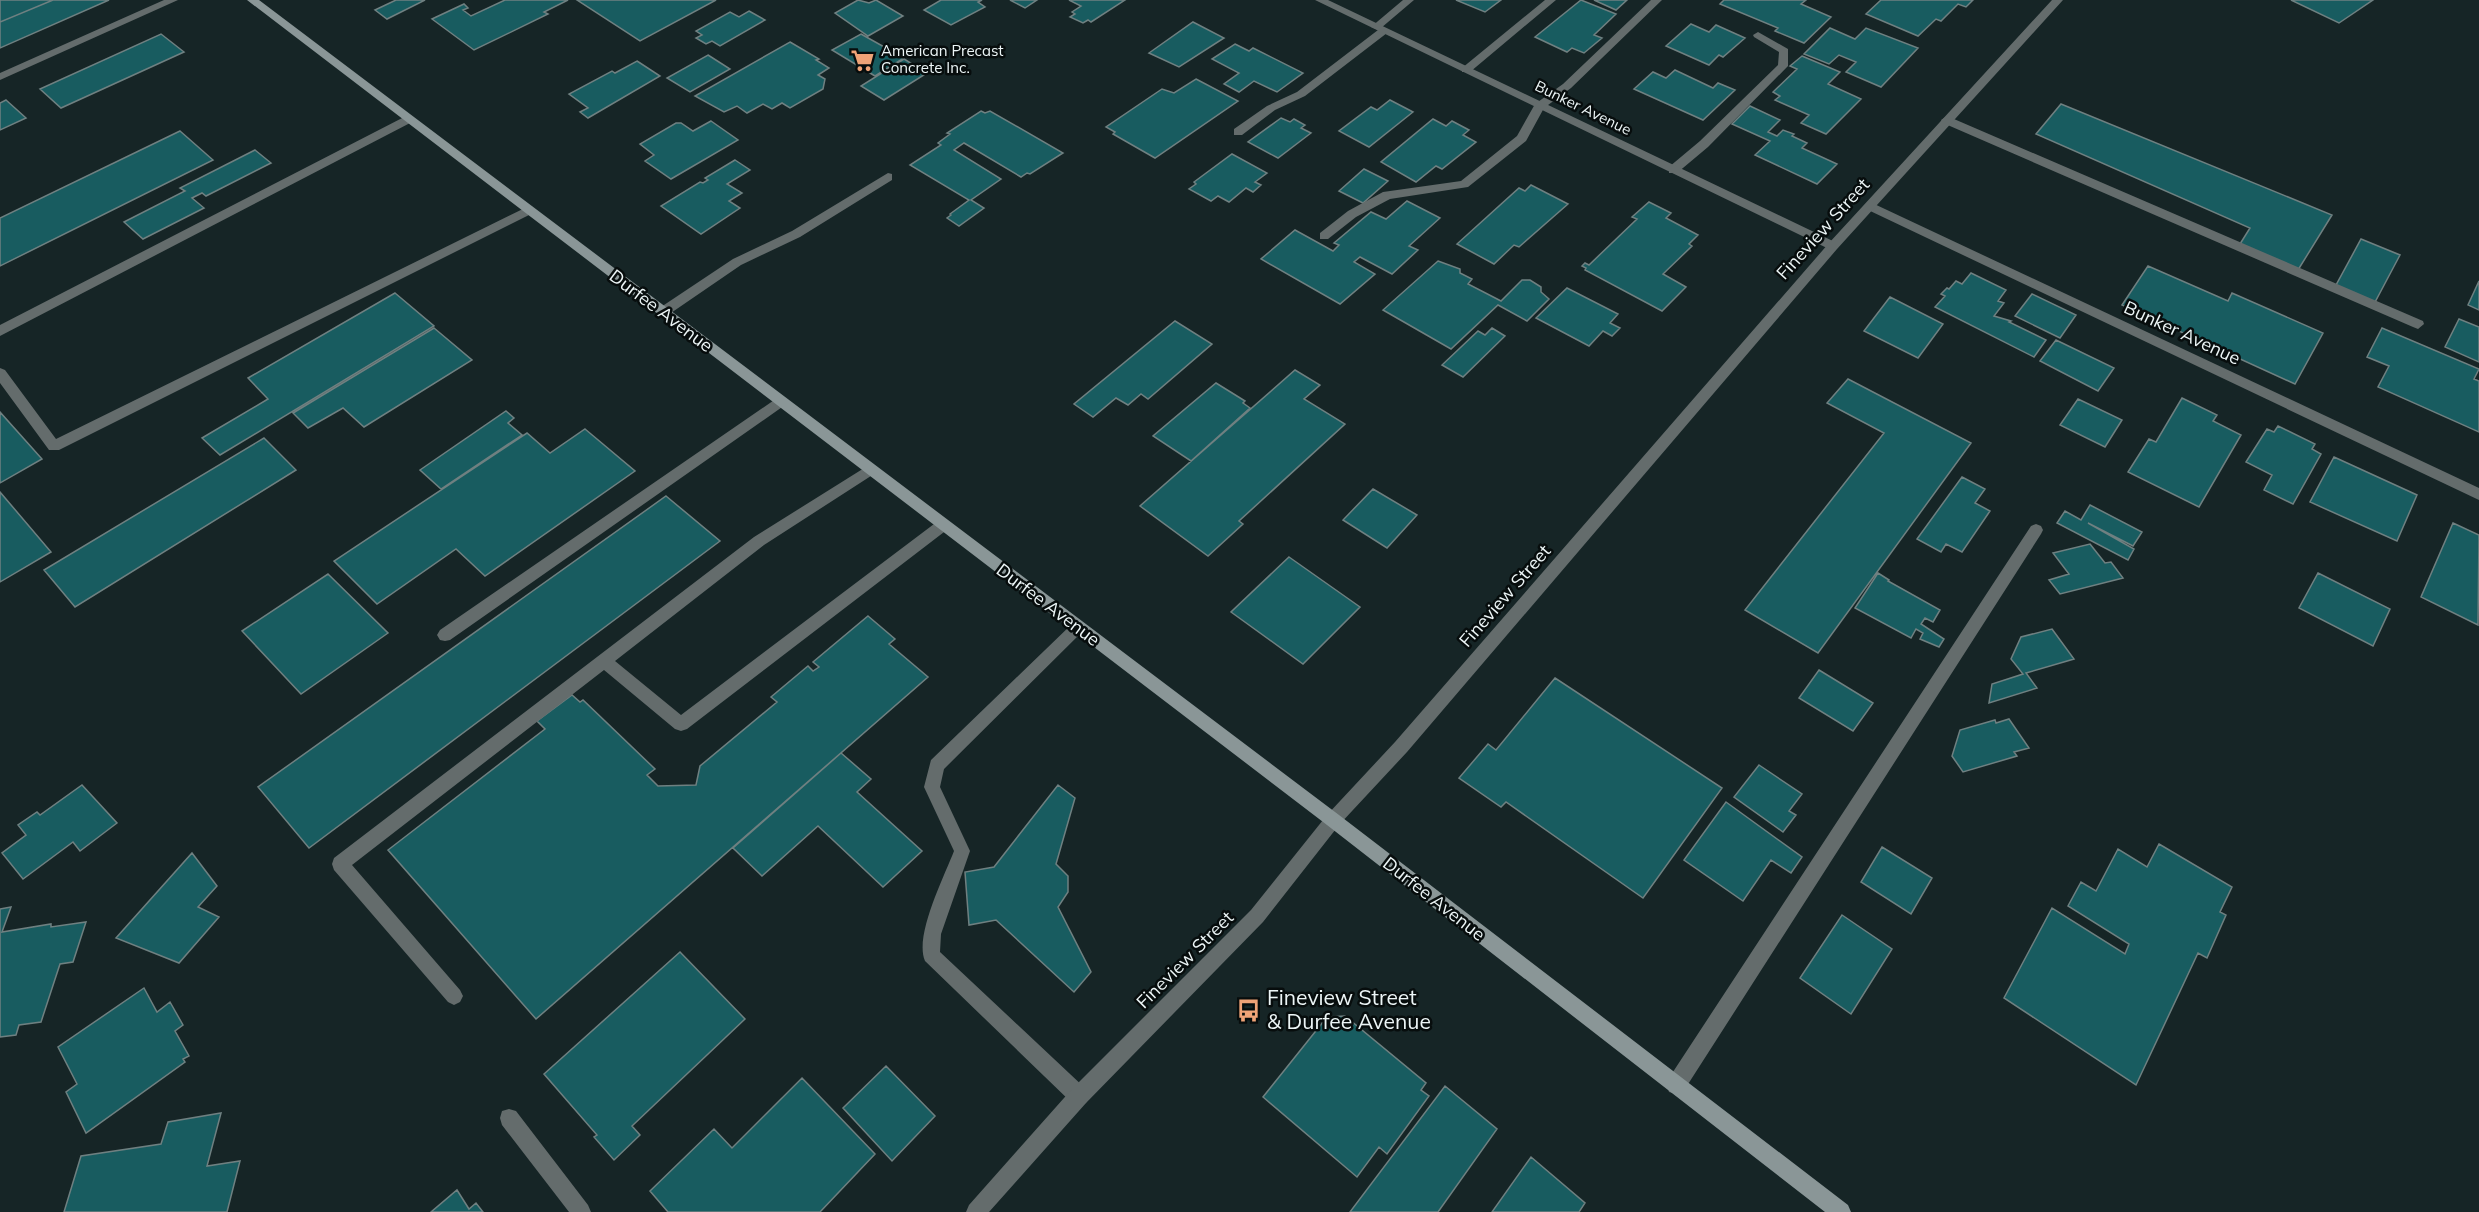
<svg xmlns="http://www.w3.org/2000/svg" width="2479" height="1212" font-family="Mulish,sans-serif">
  <rect width="100%" height="100%" fill="#162526"/>
  <!-- building -->
  <path fill="#185c60" stroke="#6f8081" stroke-width="1.5" d="M0,0H53L0,22Z
    M53,0H109L0,48V22Z
    M396,0H425L387,19L375,10Z
    M505,0H568L544,12L548,14L474,50L432,19L464,4L468,8L463,10L471,16Z
    M577,0H716L640,41Z
    M858,0L869,3L876,0L903,16L868,36L835,13Z
    M941,0H982L978,2L985,7L951,25L924,10Z
    M1010,0H1037L1025,8Z
    M1069,0H1125L1091,22L1088,20L1083,23L1070,17L1075,14L1072,12L1081,6Z
    M1456,0H1501L1485,12Z
    M1581,0L1616,14L1594,35L1602,38L1584,53L1572,48L1567,52L1535,37Z
    M1594,0H1627L1616,10Z
    M1724,0H1806L1801,4L1831,17L1804,43L1775,31L1778,28L1720,4Z
    M1881,0H1973L1966,7L1958,4L1941,21L1936,19L1918,36L1866,14Z
    M2291,0H2373L2339,23Z
    M749,11L765,20L720,46L712,41L706,44L696,38L702,35L696,31L730,12L739,17Z
    M1193,22L1224,38L1179,67L1149,53Z
    M1691,24L1709,32L1716,25L1745,38L1723,57L1719,55L1709,65L1666,46Z
    M1830,28L1855,39L1866,28L1918,48L1881,87L1846,72L1856,62L1839,55L1829,64L1804,54Z
    M161,34L184,52L61,108L40,89Z
    M861,34L904,58L875,76L832,50Z
    M790,42L819,59L816,60L829,68L818,75L825,79L823,89L790,108L782,103L772,109L763,104L747,113L737,106L724,112L695,96Z
    M1235,44L1249,51L1253,48L1303,73L1277,92L1254,81L1239,92L1224,84L1239,73L1212,59Z
    M708,55L730,69L690,92L667,78Z
    M1802,56L1840,72L1828,84L1861,99L1826,134L1801,123L1809,115L1775,100L1780,96L1773,92L1797,69L1790,66Z
    M904,59L927,73L884,100L861,86Z
    M637,61L660,76L588,118L580,112L588,108L569,94L612,71L615,73Z
    M1675,70L1713,88L1718,83L1735,90L1703,120L1634,89L1653,72L1666,78Z
    M1196,79L1238,101L1155,158L1113,134L1115,132L1106,127L1162,89L1174,93Z
    M6,100L26,118L0,130V103Z
    M1390,100L1413,112L1369,147L1339,131L1371,107L1377,110Z
    M2061,104L2332,215L2298,270L2240,244L2250,228L2036,134Z
    M1750,106L1780,120L1768,132L1777,136L1783,130L1794,134L1792,136L1807,143L1802,148L1837,164L1817,184L1755,155L1770,141L1732,124Z
    M981,111L985,113L990,111L1063,153L1030,174L1027,173L1021,177L964,143L954,150L1001,179L971,200L984,208L959,226L947,218L951,215L950,214L969,200L910,165L941,145L938,143L950,134L947,133Z
    M1281,118L1290,122L1294,119L1305,125L1301,128L1311,133L1278,158L1248,142Z
    M1433,119L1446,126L1452,121L1469,130L1463,135L1476,142L1442,169L1436,166L1416,182L1381,162Z
    M711,121L738,140L671,179L645,161L654,155L640,144L676,123H681L693,131Z
    M180,131L213,160L0,266V218Z
    M255,150L271,163L206,196L202,193L192,198L204,208L143,239L124,222L185,191L180,188Z
    M1232,154L1267,173L1255,182L1261,185L1253,192L1246,188L1229,202L1218,196L1211,201L1189,189L1196,184L1194,182Z
    M735,160L750,170L727,184L742,193L729,201L740,208L701,234L661,206L700,182L703,183L708,180L705,178Z
    M1364,169L1388,181L1363,203L1339,191Z
    M1531,185L1568,204L1519,247L1514,245L1494,264L1457,244L1519,188L1525,191Z
    M1407,201L1440,218L1409,246L1418,250L1392,274L1360,257L1354,262L1375,274L1340,304L1261,259L1295,230L1333,251L1339,245L1334,243L1371,212L1386,219Z
    M1649,202L1671,213L1666,218L1698,235L1689,244L1692,246L1663,274L1686,287L1662,311L1585,270L1586,268L1582,266L1585,263L1589,265L1637,219L1632,217Z
    M2361,239L2400,255L2374,304L2335,287Z
    M1438,261L1460,269V273L1472,279L1468,284L1501,301L1522,280H1530L1541,287V292L1549,299L1527,321L1498,305L1451,349L1383,310Z
    M2148,266L2228,301L2232,293L2323,333L2295,384L2122,305Z
    M1971,273L2006,290L1998,301L2004,303L1994,316L2011,321L2009,322L2046,340L2034,357L1935,307L1945,296L1941,294L1947,288L1949,289L1956,281L1962,284Z
    M2479,281V310L2468,305Z
    M1567,288L1618,314L1610,323L1620,328L1612,336L1603,331L1589,346L1536,318Z
    M395,293L434,326L220,455L202,438L268,399L248,378Z
    M2032,294L2076,315L2060,338L2015,316Z
    M1890,297L1943,324L1918,358L1864,331Z
    M2459,319L2479,327V362L2445,347Z
    M1175,321L1212,344L1148,399L1141,394L1128,405L1116,398L1093,417L1074,404Z
    M434,328L472,360L364,427L343,408L308,428L293,413Z
    M1492,328L1505,336L1463,377L1442,365L1478,331L1485,335Z
    M2382,328L2479,369L2474,379L2479,381V432L2378,387L2389,366L2367,357Z
    M2056,340L2114,368L2098,391L2040,361Z
    M1295,370L1320,385L1304,399L1345,424L1239,521L1243,524L1208,556L1140,506Z
    M1848,379L1971,443L1818,653L1745,610L1884,433L1827,403Z
    M1216,383L1245,401L1243,403L1250,408L1191,461L1153,436Z
    M2182,398L2217,415L2213,421L2241,435L2199,507L2128,472L2149,439L2156,442Z
    M2078,399L2122,420L2105,447L2060,425Z
    M506,411L514,418L508,423L522,435L441,489L420,470Z
    M0,412L42,459L0,483Z
    M2278,426L2315,444L2312,449L2321,454L2293,504L2264,490L2272,475L2246,462L2267,429L2274,432Z
    M585,429L635,471L485,576L456,549L377,604L334,561L527,433L550,453Z
    M264,438L296,470L75,607L44,570Z
    M2334,457L2417,495L2397,541L2310,502Z
    M1962,477L1985,489L1975,503L1990,511L1962,552L1946,544L1941,552L1917,539Z
    M1373,489L1417,515L1387,548L1343,520Z
    M0,492L51,552L0,582Z
    M666,496L720,541L309,848L258,787Z
    M2090,505L2142,532L2133,546L2088,523L2134,549L2128,560L2057,523L2065,511L2081,520Z
    M2453,523L2479,535L2478,625L2421,597Z
    M2090,544L2105,563L2111,562L2123,578L2060,594L2049,580L2069,574L2053,553Z
    M1289,557L1360,607L1303,664L1231,612Z
    M1878,573L1889,580L1888,581L1940,610L1933,622L1925,618L1921,624L1944,639L1939,647L1920,639L1923,633L1916,629L1911,638L1855,608Z
    M2318,573L2390,609L2373,646L2299,608Z
    M328,574L388,633L301,694L242,631Z
    M868,616L895,639L889,644L928,677L536,1019L388,850L545,729L537,721L572,695L580,702L583,700L655,769L647,775L658,786L696,785L700,766L777,702L771,697L808,666L813,671L819,667L813,662Z
    M2052,629L2074,659L2026,673L2037,688L1989,703L1992,684L2023,674L2011,659L2021,637Z
    M1819,670L1873,703L1853,731L1799,698Z
    M1555,678L1722,788L1643,898L1506,802L1501,807L1459,778L1488,744L1496,750Z
    M2009,719L2029,748L2014,752L2017,756L1963,772L1952,756L1960,730L1995,720L1996,723Z
    M841,753L871,779L857,792L922,851L883,887L818,826L762,876L733,848Z
    M1759,765L1802,794L1789,811L1796,815L1783,832L1734,797Z
    M82,785L117,823L80,851L73,842L23,879L2,853L26,835L18,825L37,812L40,815Z
    M1058,785L1075,798L1056,864L1068,876V892L1058,907L1091,972L1074,992L996,920L969,925L965,872L994,867Z
    M1726,802L1802,857L1791,873L1771,860L1743,901L1684,860Z
    M2159,844L2232,887L2220,912L2226,915L2207,958L2198,953L2136,1085L2004,998L2052,908L2125,954L2129,944L2068,906L2081,882L2096,891L2118,849L2147,867Z
    M1882,847L1932,878L1911,914L1861,882Z
    M192,853L217,886L198,907L219,917L179,963L116,938Z
    M11,907L2,932L51,924V927L86,922L73,962L60,964L41,1022L19,1025L16,1035L0,1037V909Z
    M1842,915L1892,949L1851,1014L1800,978Z
    M680,952L745,1019L632,1126L640,1135L614,1160L594,1137L597,1135L544,1074Z
    M144,988L157,1012L170,1002L183,1025L175,1031L189,1056L183,1059L185,1062L86,1133L66,1092L77,1084L58,1047Z
    M1345,1016L1426,1083L1421,1090L1429,1096L1387,1154L1379,1147L1357,1177L1263,1097L1327,1017Z
    M886,1066L935,1116L892,1161L843,1108Z
    M802,1078L875,1154L820,1212H668L650,1191L714,1129L732,1148Z
    M1445,1086L1497,1129L1438,1212H1350Z
    M221,1113L207,1166L240,1161L227,1212H64L81,1156L161,1144L168,1122Z
    M1531,1157L1585,1203L1579,1212H1492Z
    M457,1190L469,1209L476,1203L483,1212H431Z"/>
  <g fill="none" stroke-linecap="round" stroke-linejoin="round">
    <!-- service -->
    <path fill="#646c6c" fill-rule="evenodd" d="M164,0H178L0,80V73Z
      M1403,0H1414L1381,28L1387,29V33L1305,96L1275,110L1242,135H1234V129L1267,106L1297,92L1378,30L1371,27Z
      M1545,0H1556L1470,72H1462V68Z
      M1651,0H1662L1571,88L1544,108L1526,141L1468,187L1390,199L1356,217L1328,239H1320V233L1348,211L1383,192L1461,181L1517,136L1535,104L1563,84Z
      M1758,32L1788,49V66L1708,147L1677,173H1669V167L1700,141L1778,65L1779,52L1754,37L1753,35Z
      M408,115L414,119L412,122L0,336V325Z
      M1947,116L2423,321L2424,324L2418,329L2413,327L1943,123L1941,120Z
      M888,173L892,174V180L800,237L741,265L668,315H658L657,312L658,309L733,259L792,231Z
      M529,206L533,207V213L59,450H49L0,383V368L5,370L56,439Z
      M780,396L787,401L785,405L450,640L445,641L440,640L437,635L440,630Z
      M869,465L874,466L876,470L874,474L764,545L615,661L681,715L938,521H948L950,525L948,529L687,729L681,731L675,729L604,670L352,865L460,990L463,996L460,1002L454,1005L448,1002L334,870L332,864L334,858L754,537Z
      M2036,524L2041,526L2043,530L2041,534L1683,1092L1676,1094L1669,1092L1667,1085L1669,1078L2031,526Z
      M1078,621L1083,623L1086,627L1083,631L944,769L940,787L970,851L941,934L940,952L1086,1089L1088,1096L1086,1103L1079,1105L1072,1103L925,961C914,936 944,877 954,851L924,787L931,760L1073,623Z
      M509,1109L516,1111L588,1205L591,1212H569L502,1125L500,1118L502,1111Z"/>
    <!-- minor -->
    <path fill="#646c6c" fill-rule="evenodd" d="M1315,0H1328L1837,243L1839,246L1833,250L1829,249Z
      M1870,202L2479,488V500L1866,209L1864,206Z"/>
    <!-- tertiary -->
    <path fill="#646c6c" fill-rule="evenodd" d="M2052,0H2063L1837,249L1407,752L1339,825L1263,922L1086,1103L989,1212H966L969,1205L1072,1089L1251,910L1327,815L1395,742L1829,243Z"/>
    <!-- secondary -->
    <path fill="#8a9697" fill-rule="evenodd" d="M247,0H259L1339,815L1848,1205L1851,1212H1825L1327,825Z"/>
  </g>
  <!-- icons -->
  <defs>
    <symbol id="supermarket-bare" viewBox="-9 -9 18 18"><path d="M-6-5.5h2.5l.6 2H6L4.5 2H-2.5L-4.4-4H-6ZM-1.5 3.2a1.3 1.3 0 1 0 .1 0ZM3 3.2a1.3 1.3 0 1 0 .1 0Z" fill="#efa377" stroke="#070d0d" stroke-width="2.5" paint-order="stroke"/></symbol>
    <symbol id="bus-bare" viewBox="-9 -9 18 18"><path d="M-5-6H5V4H4V6H2V4H-2V6H-4V4H-5ZM-3.5-4V0h7V-4ZM-3.5 1.2v1.5H-2V1.2ZM2 1.2v1.5H3.5V1.2Z" fill="#efa377" stroke="#070d0d" stroke-width="2.5" paint-order="stroke"/></symbol>
  </defs>
  <g fill-rule="evenodd">
    <use href="#supermarket-bare" x="846" y="44" width="33" height="33"/>
    <use href="#bus-bare" x="1232" y="994" width="33" height="33"/>
  </g>
  <g text-anchor="middle" stroke-width="5" stroke-linejoin="round" paint-order="stroke">
    <!-- far-poi labels -->
    <g font-size="15" fill="#edf6f7" stroke="#070d0d" text-anchor="start">
      <text x="881" y="56">American Precast<tspan x="881" dy="17">Concrete Inc.</tspan></text>
    </g>
    <!-- far-street labels -->
    <g font-size="15" fill="#edf6f7" stroke="#070d0d">
      <text transform="translate(1583 108) rotate(26)" y="5">Bunker Avenue</text>
    </g>
    <!-- street labels -->
    <g font-size="18" fill="#edf6f7" stroke="#070d0d">
      <text transform="translate(1823 229) rotate(-48)" y="6">Fineview Street</text>
      <text transform="translate(661 311) rotate(37)" y="6">Durfee Avenue</text>
      <text transform="translate(2182 333) rotate(25)" y="6">Bunker Avenue</text>
      <text transform="translate(1505 596) rotate(-49)" y="6">Fineview Street</text>
      <text transform="translate(1048 605) rotate(37)" y="6">Durfee Avenue</text>
      <text transform="translate(1434 899) rotate(38)" y="6">Durfee Avenue</text>
      <text transform="translate(1185 960) rotate(-45)" y="6">Fineview Street</text>
    </g>
    <!-- near-poi labels -->
    <g font-size="21" fill="#edf6f7" stroke="#070d0d" text-anchor="start">
      <text x="1267" y="1005">Fineview Street<tspan x="1267" dy="24">&amp; Durfee Avenue</tspan></text>
    </g>
  </g>
</svg>
